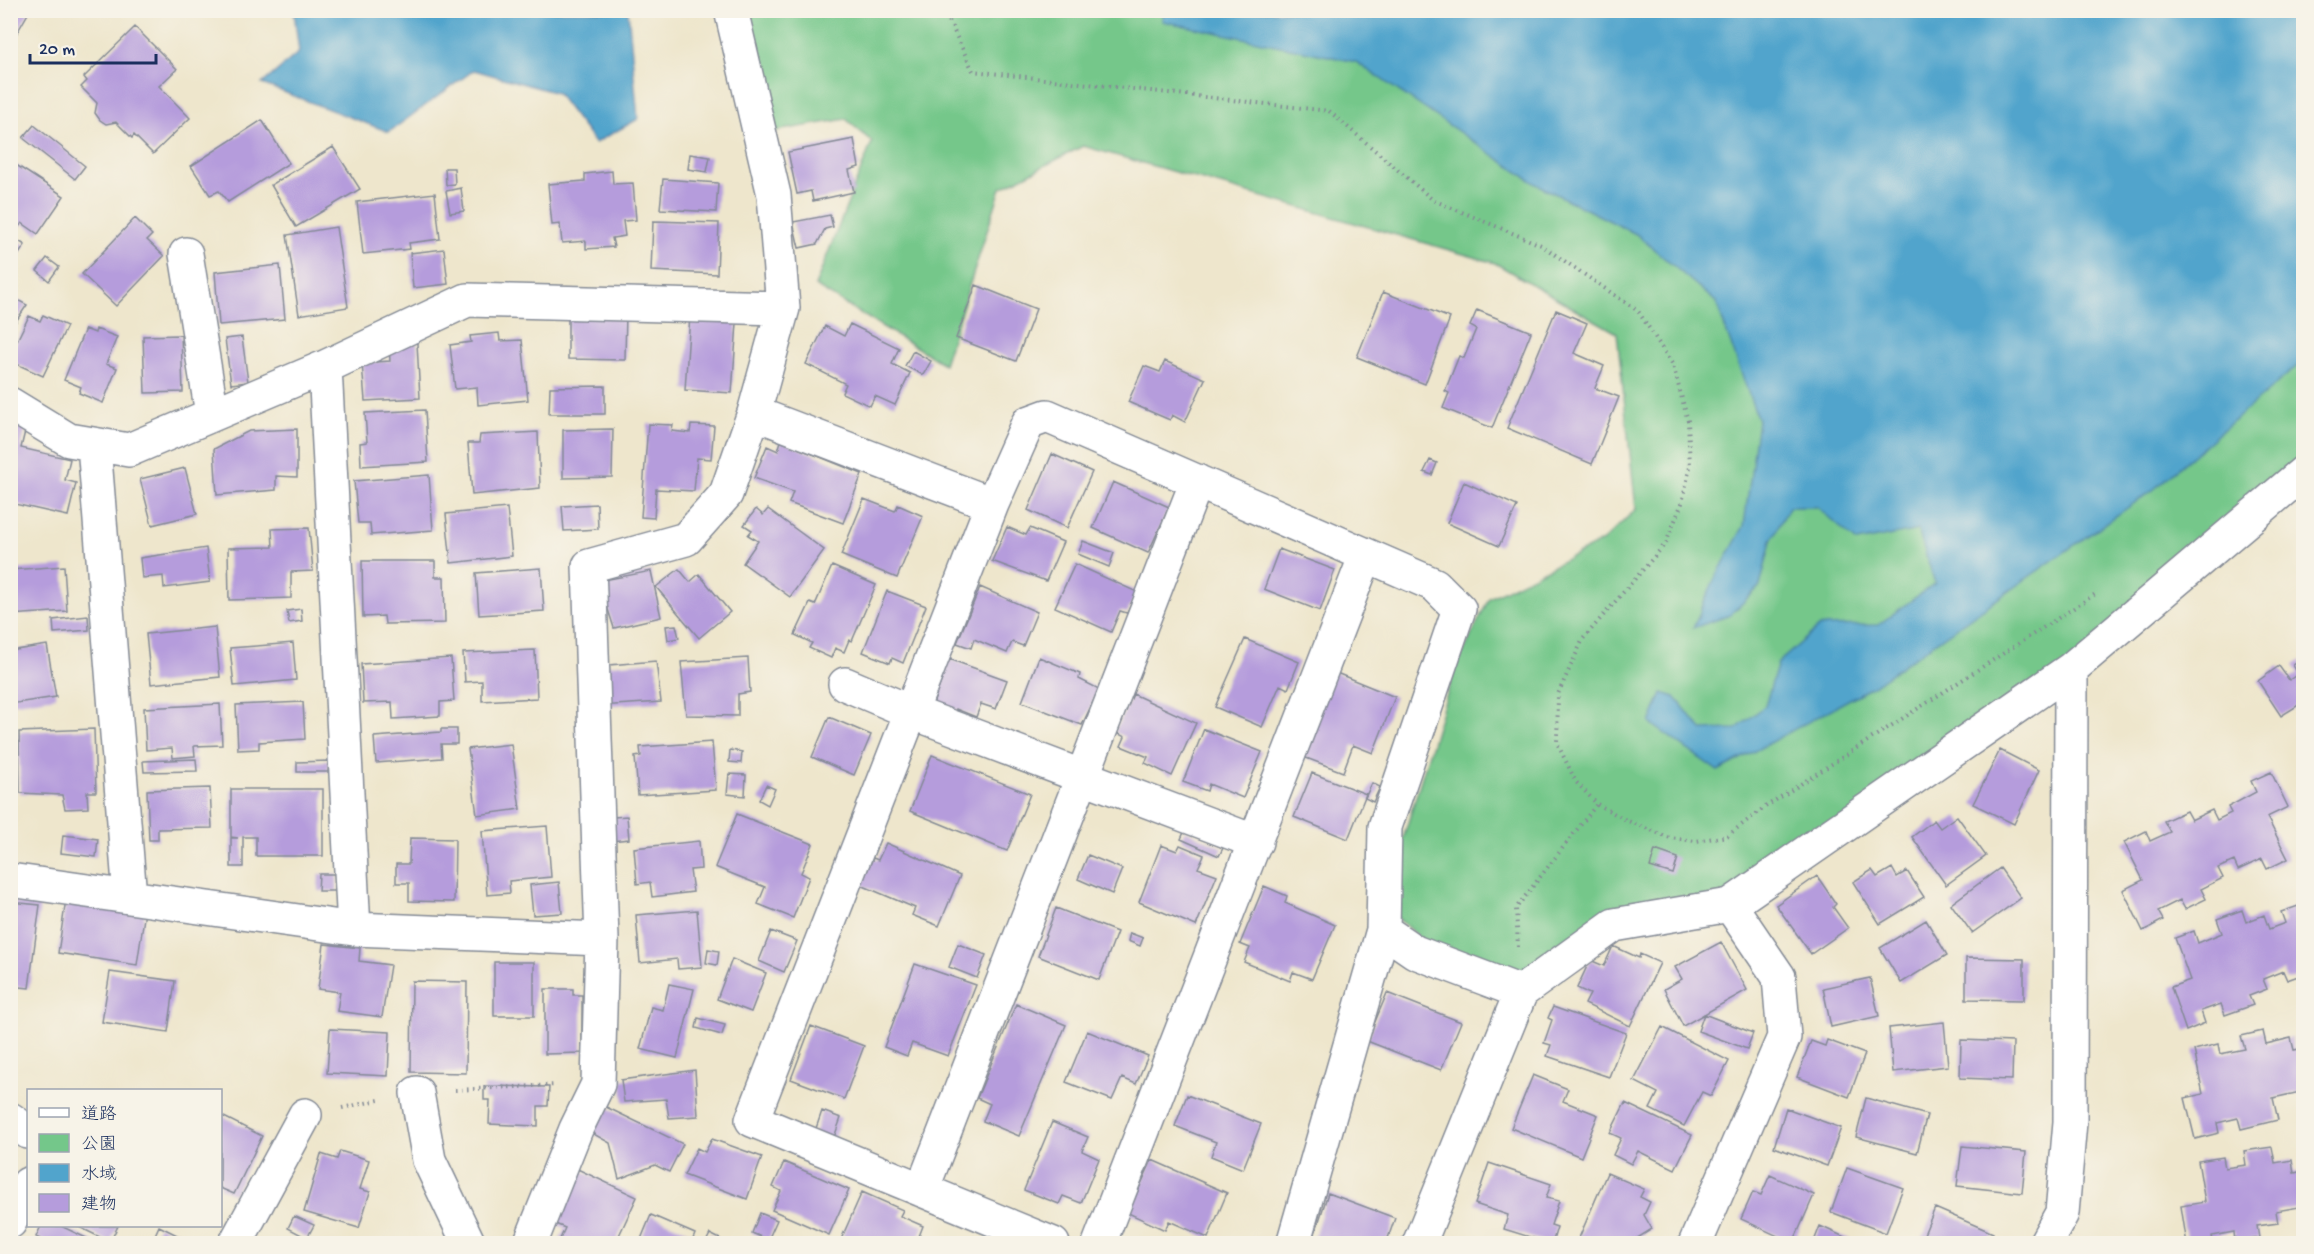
<svg xmlns="http://www.w3.org/2000/svg" width="2314" height="1254" font-family="'Gochi Hand','Klee One',sans-serif">
  <rect width="100%" height="100%" fill="#f7f3e8"/>
  <filter id="ink" filterUnits="userSpaceOnUse"><feTurbulence type="fractalNoise" baseFrequency=".0167" numOctaves="2"/><feDisplacementMap in="SourceGraphic" scale="12" xChannelSelector="R" yChannelSelector="G"/><feConvolveMatrix kernelMatrix="1 2 1 2 8 2 1 2 1" color-interpolation-filters="sRGB"/></filter>
  <filter id="wash" filterUnits="userSpaceOnUse"><feTurbulence type="fractalNoise" baseFrequency=".008" numOctaves="4" result="noise"/><feDisplacementMap in="SourceGraphic" scale="24" xChannelSelector="R" yChannelSelector="G"/><feGaussianBlur stdDeviation="1.35" result="paint"/><feColorMatrix in="noise" values="0 0 0 0 0 0 0 0 0 0 0 0 0 0 0 0 0 1.4 0 .05"/><feComposite in="paint" operator="in"/></filter>
  <g filter="url(#wash)">
    <rect width="100%" height="100%" fill="#eee6cc"/>
    <!-- green -->
    <path fill="#74c78a" stroke="#487b74" stroke-width="1.5" d="M731,11H2303V472L2071,669L1730,905L1614,925L1521,992L1433,950L1383,905L1453,674L1489,598L1603,541L1636,509L1617,333L1495,263L1083,146L1001,188L944,364L815,286L872,142L846,119L759,134Z"/>
    <!-- water -->
    <path fill="#51a4cc" stroke="#366a95" stroke-width="1.5" d="M294,11H628L638,119L595,143L557,93L474,70L389,132L262,84L299,52Z
      M1164,11H2303V361L2153,490L1870,688L1718,771L1650,723L1662,693L1675,697L1702,730L1736,729L1765,706L1778,663L1820,626L1878,625L1935,583L1918,530L1857,542L1817,507H1789L1771,541L1760,586L1730,615L1693,628L1713,582L1744,526L1758,420L1716,302L1636,234L1536,184L1356,62L1162,21Z"/>
    <g id="blocks">
      <!-- building -->
      <path fill="#b59cdc" d="M10,10H30L10,45Z
        M135,27L177,69L159,86L190,118L153,154L134,135L132,138L116,122L106,124L100,120L95,113L97,103L81,87L87,81L84,77Z
        M262,120L289,163L228,202L219,191L210,195L191,166Z
        M34,125L85,166L75,179L23,138Z
        M854,139L859,167L849,170L854,192L813,201L811,191L797,194L788,152Z
        M333,147L360,189L296,227L271,185Z
        M690,154L710,157L707,172L688,169Z
        M10,161L64,196L38,234L22,223L11,236L25,245L19,254L10,249Z
        M445,168H454L455,184L446,185Z
        M612,171L613,184L633,183L636,220L623,221L625,236L612,238L614,247L586,249V241L562,243L560,224L552,225L548,184L585,181V174Z
        M663,179L718,183L716,212L660,209Z
        M461,188L464,211L450,213L446,191Z
        M435,193L440,239L409,243L410,249L363,254L357,202Z
        M830,215L833,227L825,229L817,244L799,248L793,222Z
        M135,218L152,235L147,240L164,256L116,306L82,274Z
        M653,221L719,223L717,274L651,271Z
        M336,227L348,307L299,315L287,235Z
        M444,249L448,284L413,288L410,253Z
        M47,258L59,267L49,281L37,271Z
        M280,265L285,319L219,325L215,272Z
        M976,285L1036,309L1016,361L956,338Z
        M1383,292L1450,318L1425,384L1357,357Z
        M10,296L27,305L10,330Z
        M1477,310L1531,332L1492,428L1443,408L1449,393L1445,391L1459,356L1464,358L1476,329L1470,326Z
        M1556,310L1587,323L1574,353L1604,366L1595,388L1619,397L1592,464L1507,428Z
        M568,311L626,312L625,360L568,359Z
        M43,315L67,326L43,376L10,361V355L29,316L40,321Z
        M690,315L737,323L732,393L685,390Z
        M850,324L899,348L892,364L910,373L895,405L875,396L870,406L842,393L846,384L806,364L825,326L844,336Z
        M85,329L95,333L96,329L117,337L106,364L117,368L103,403L79,393L81,387L64,380Z
        M499,333L500,341L522,340L528,400L478,405L477,387L455,389L450,345L471,342L470,336Z
        M181,335L183,392L145,393L143,336Z
        M242,337L248,382L231,384L225,339Z
        M417,343L420,398L365,401L362,363L390,361L389,344Z
        M913,351L931,361L923,375L905,366Z
        M1165,361L1205,379L1185,422L1172,415L1170,420L1128,402L1144,366L1160,372Z
        M605,386V414H549L550,387Z
        M425,410L428,462L361,466L360,443L367,442L365,413Z
        M10,424L26,427L21,448L70,459L65,480L76,483L68,516L10,503Z
        M648,424L673,425L672,431L690,433L691,425L714,426L711,459L697,458L694,491L656,489L654,518L641,517Z
        M297,429V477L276,476V490L217,495L214,449L249,431Z
        M613,429L612,477L563,478V430Z
        M538,432L540,488L472,495L468,443H479L480,435Z
        M781,441L862,474L843,523L789,503L793,492L754,478L767,446L778,451Z
        M1052,454L1092,472L1067,528L1028,510Z
        M1430,460L1437,463L1432,475L1424,472Z
        M185,468L197,514L152,525L140,479Z
        M429,475L433,530L371,535L370,523H358L354,481Z
        M1113,482L1169,507L1148,553L1093,528Z
        M1464,482L1517,506L1499,546L1447,523Z
        M864,499L895,511L898,505L923,516L897,578L841,555Z
        M597,504L598,529L564,531L562,506Z
        M507,508L512,556L451,563L446,514Z
        M756,509L763,515L768,509L824,550L790,597L743,563L758,541L748,535L752,530L744,525Z
        M1007,527L1026,535L1030,528L1063,542L1046,581L992,561Z
        M309,528L313,571L291,572V598L229,600L228,548L273,547L272,529Z
        M1083,541L1114,553L1109,567L1078,554Z
        M206,548L210,582L164,588L163,576L142,578L140,558Z
        M1279,549L1335,570L1320,611L1264,589Z
        M362,561H435V577H444L445,623L385,624L384,616L363,617Z
        M1075,564L1137,592L1127,613L1120,611L1111,632L1055,607Z
        M64,566L67,611L10,615V570Z
        M832,566L876,585L852,641L849,640L844,652L835,648L831,658L809,648L812,643L795,635L810,603L815,605Z
        M541,568L544,611L479,615L476,573Z
        M679,569L690,582L699,574L730,612L699,638L656,587Z
        M651,571L661,617L614,628L599,581Z
        M980,587L1037,612L1023,646L1012,642L1007,653L974,639L971,648L957,643Z
        M887,591L926,606L903,663L892,658L890,663L863,652Z
        M301,609L302,621L289,623L287,611Z
        M88,616L89,630L54,633L53,620Z
        M676,625L679,638L668,640L666,626Z
        M215,627L220,677L151,684L146,634Z
        M1245,639L1299,662L1288,689L1280,685L1262,727L1215,707Z
        M293,643L296,680L234,686L230,648Z
        M47,645L56,697L10,704V651Z
        M535,650L537,698L482,701V681L465,682L463,653Z
        M1039,657L1080,674L1079,679L1099,689L1082,725L1022,702Z
        M451,658L454,701L440,702V716L393,719L392,702L363,703L361,664Z
        M748,658L750,692L738,694V716L686,715L681,662Z
        M949,659L1007,680L996,709L981,704L976,717L956,709L954,715L932,707Z
        M2301,660L2304,709L2300,704L2281,716L2258,681L2279,666L2289,680L2298,674L2293,665Z
        M656,661L661,702L599,706L597,666Z
        M1334,672L1395,697L1373,753L1353,745L1343,772L1301,756Z
        M1133,694L1196,723L1172,776L1145,763L1148,757L1121,746L1125,737L1115,732Z
        M303,702L305,739L259,742V749L238,750L236,705Z
        M220,704L222,745L194,746L195,756L173,758L172,748L146,750L144,708Z
        M829,717L871,735L854,775L812,757Z
        M94,729L96,792H87L88,808L65,809L62,795L20,793L19,732Z
        M441,729H457V744H441L442,758L376,763L374,737L441,732Z
        M1204,729L1262,752L1243,798L1209,784L1207,791L1183,782Z
        M712,742L716,790L638,795L635,757L641,756L640,747Z
        M511,744L520,809L477,815L468,749Z
        M730,750L742,752L741,763L729,762Z
        M2000,750L2039,770L2014,824L1973,804Z
        M932,755L1030,794L1007,851L910,811Z
        M196,759L197,771L144,772L143,761Z
        M329,761L328,772H297V762Z
        M2271,772L2288,807L2267,817L2288,859L2267,869L2262,859L2238,870L2234,861L2218,868L2223,878L2201,889L2206,899L2185,909L2180,900L2158,911L2163,920L2143,931L2123,890L2143,880L2124,842L2146,831L2150,841L2170,832L2164,821L2186,811L2191,820L2212,810L2217,820L2231,813L2228,807L2256,792L2251,781Z
        M1312,773L1366,794L1348,839L1294,817Z
        M729,774L746,775L745,796L727,794Z
        M1372,783L1380,787L1373,802L1365,798Z
        M766,785L775,789L768,805L759,800Z
        M210,788L212,828L158,829V840H149L147,790Z
        M231,789H323V856H256V837H243V867H231V838H238L231,837Z
        M737,814L813,844L801,873L809,877L793,918L758,904L765,887L715,867Z
        M627,816L629,839L602,842L600,818Z
        M1957,816L1986,856L1946,885L1912,837L1934,820L1940,828Z
        M547,826L551,877L509,881L510,893L487,895L482,831Z
        M1185,830L1223,848L1219,856L1181,839Z
        M63,835L98,839L96,857L61,853Z
        M410,838L455,839L454,902L409,901V883H396V864H409Z
        M699,841L701,869L690,870L693,892L652,897L650,882L637,884L634,848Z
        M886,843L960,876L939,926L912,915L915,908L861,885L873,858L878,860Z
        M1161,845L1177,851L1180,845L1204,855L1198,868L1217,875L1196,926L1139,902Z
        M1655,850L1678,858L1673,874L1650,867Z
        M1088,855L1122,869L1112,894L1078,879Z
        M1892,868L1897,877L1907,871L1924,897L1880,924L1853,882L1872,870L1877,877Z
        M2000,868L2021,898L1972,933L1951,904Z
        M319,874H337V891H318Z
        M1817,876L1836,904L1833,907L1848,928L1811,954L1776,905Z
        M559,882L562,913L533,915L530,885Z
        M1264,886L1287,896L1285,903L1335,925L1312,979L1293,972L1290,981L1244,962L1250,948L1240,944Z
        M66,899L145,911L137,965L58,953Z
        M10,902L40,905L29,988L10,986Z
        M2304,904V974L2287,980L2283,971L2263,979L2267,989L2249,996L2253,1005L2225,1015L2221,1004L2201,1011L2205,1023L2186,1031L2171,987L2190,980L2175,938L2194,931L2198,943L2222,933L2217,919L2242,910L2246,922L2264,915L2269,929L2285,923L2281,912Z
        M1056,908L1117,932L1099,980L1038,956Z
        M697,910L702,967L678,969L677,959L640,963L636,915Z
        M1926,920L1947,955L1901,983L1880,948Z
        M771,931L797,941L784,972L759,961Z
        M1130,933L1143,938L1140,946L1128,941Z
        M1721,942L1747,990L1683,1026L1664,989L1682,979L1675,967Z
        M324,944L360,948L359,961L390,965L382,1017L337,1011L340,992L318,989Z
        M958,944L986,955L977,978L949,967Z
        M1613,946L1639,958L1640,954L1660,963L1630,1026L1585,1004L1590,994L1577,988L1590,960L1604,966Z
        M708,949L719,951L717,965L706,963Z
        M1966,958L2024,959V1000L1966,999Z
        M732,959L766,973L751,1012L717,999Z
        M494,962H534V1016H494Z
        M915,964L976,985L948,1056L912,1043L907,1056L884,1047Z
        M110,972L175,981L168,1032L102,1022Z
        M1870,978L1879,1016L1831,1027L1823,988Z
        M412,981L467,982L466,1073L411,1072Z
        M669,984L694,989L677,1058L640,1049L651,1007L663,1010Z
        M545,989H573V995H582V1053L545,1054Z
        M1387,993L1461,1022L1441,1070L1367,1041Z
        M1016,1004L1066,1025L1019,1136L983,1121L990,1104L977,1098Z
        M1553,1007L1626,1033L1609,1077L1547,1056L1551,1045L1544,1043L1552,1020L1548,1018Z
        M1704,1014L1753,1033L1747,1049L1698,1031Z
        M698,1018L725,1025L722,1035L696,1028Z
        M1944,1022L1948,1066L1893,1072L1889,1028Z
        M811,1026L864,1046L844,1099L791,1079Z
        M1662,1027L1729,1061L1711,1096L1702,1092L1684,1126L1650,1109L1658,1093L1634,1081Z
        M330,1029L390,1032L388,1076L327,1073Z
        M1087,1031L1148,1056L1136,1084L1122,1078L1112,1100L1066,1082Z
        M2263,1031L2266,1044L2291,1038L2294,1050L2304,1048V1100L2300,1092L2273,1098L2278,1120L2241,1129L2238,1118L2217,1123L2219,1133L2195,1139L2185,1098L2203,1094L2194,1050L2218,1044L2220,1054L2245,1049L2241,1036Z
        M1827,1040L1865,1054L1849,1097L1797,1077L1811,1041L1825,1046Z
        M1961,1040L2013,1042L2012,1080L1960,1078Z
        M695,1070L698,1116L669,1118L666,1099L624,1102L621,1080Z
        M1533,1075L1568,1089L1563,1101L1598,1115L1581,1157L1511,1128Z
        M484,1086L549,1087L548,1106H538V1126L489,1124L490,1100H484Z
        M1187,1095L1261,1124L1243,1169L1211,1156L1216,1142L1175,1126Z
        M1866,1098L1927,1115L1917,1153L1856,1137Z
        M1625,1103L1692,1135L1675,1169L1638,1151L1631,1164L1613,1155L1621,1138L1610,1133Z
        M604,1106L683,1144L669,1172L655,1165L619,1179L610,1143L590,1132Z
        M1786,1108L1841,1128L1827,1166L1774,1147Z
        M822,1111L841,1118L832,1143L813,1137Z
        M220,1115L262,1136L234,1194L220,1188Z
        M1052,1122L1088,1137L1082,1151L1099,1159L1081,1203L1063,1196L1059,1204L1024,1190Z
        M712,1139L762,1157L747,1199L684,1175L697,1148L705,1152Z
        M1962,1146L2026,1152L2022,1193L1957,1186Z
        M2272,1147L2275,1163L2292,1160L2294,1173L2304,1171V1223L2299,1207L2276,1211L2278,1223L2257,1226L2259,1238L2235,1242L2234,1232L2212,1236L2213,1244H2187L2181,1206L2205,1202L2198,1161L2223,1157L2225,1168L2246,1165L2244,1151Z
        M340,1151L369,1160L360,1189L370,1192L359,1228L304,1212L321,1154L337,1159Z
        M1152,1160L1227,1193L1208,1238L1169,1221L1165,1230L1128,1213Z
        M784,1162L849,1190L829,1235L772,1210L781,1191L773,1187Z
        M1489,1163L1551,1184L1546,1198L1559,1201L1551,1225L1557,1227L1552,1244L1504,1229L1508,1215L1475,1204Z
        M569,1165L637,1197L615,1244H570L560,1239L565,1228L543,1219Z
        M1847,1168L1903,1188L1886,1233L1831,1212Z
        M1607,1173L1644,1189L1640,1197L1650,1202L1644,1215L1652,1229L1628,1244H1590L1579,1238Z
        M1770,1175L1814,1195L1793,1243L1741,1219L1753,1192L1761,1195Z
        M862,1192L903,1210L900,1216L923,1226L916,1244H839Z
        M1328,1193L1395,1218L1386,1244H1321L1313,1240Z
        M1935,1208L1993,1233L1989,1244H1920Z
        M760,1213L777,1220L768,1240L752,1233Z
        M651,1215L695,1234L691,1244H639Z
        M294,1216L314,1225L307,1238L288,1228Z
        M41,1226H61L99,1244H50L36,1237Z
        M77,1226H118L110,1242Z
        M159,1226L195,1244H151Z
        M1820,1226L1860,1244H1813Z
        M710,1234L730,1244H705Z"/>
    </g>
  </g>
  <g filter="url(#ink)">
    <use href="#blocks" fill-opacity="0" stroke="#848a95" stroke-width="1.5"/>
    <g fill="none" stroke-linecap="round" stroke-linejoin="round">
      <defs>
        <path id="minor" d="M731,10L774,195L783,308L754,413L992,504
          M186,254L212,414
          M325,367L354,929
          M10,404L69,440L129,450L325,367L467,300L783,308
          M94,445L130,897
          M845,684L911,712L1256,842
          M10,880L354,929L602,939
          M1730,905L2071,669L2304,472
          M1383,930L1415,952L1521,992L1614,925L1730,905L1779,977L1784,1037L1695,1244
          M417,1093L429,1160L469,1244
          M10,1119L28,1132
          M922,1190L1197,481
          M10,1222L28,1184
          M235,1244L305,1115
          M530,1244L576,1129L598,1084L602,939L589,566L686,539L726,494L754,413
          M1053,1244L752,1120L992,504L1028,423L1047,416L1435,585L1459,609L1385,827L1383,930L1293,1244
          M1099,1244L1366,555
          M1419,1244L1521,992
          M2045,1244L2062,1213L2070,1122L2071,669"/>
      </defs>
      <!-- minor casing -->
      <use href="#minor" stroke="#848a95" stroke-width="36"/>
      <!-- path -->
      <path stroke="#848a95" stroke-width="4" stroke-dasharray="1.5 4.5" stroke-linecap="butt" d="M944,10L973,71L1329,111L1433,200L1541,245L1638,311L1673,365L1688,421L1690,467L1682,503L1666,543L1583,639L1558,694L1557,743L1576,782L1597,804L1628,821L1670,838L1696,841L1727,836L1765,807L2097,593
        M1518,947L1516,908L1597,804
        M455,1090L555,1085
        M342,1108L379,1100"/>
      <!-- minor -->
      <use href="#minor" stroke="#fff" stroke-width="33"/>
    </g>
  </g>
  <!-- margin -->
  <rect width="2314" height="1254" fill="none" stroke="#f7f3e8" stroke-width="36"/>
  <!-- legend -->
  <rect x="27" y="1089" width="195" height="138" fill="#f7f3e8" stroke="#9fa5b1" stroke-width="1.5"/>
  <rect x="39" y="1108" width="30" height="9" fill="#ffffff" stroke="#9fa5b1" stroke-width="1.5"/>
  <text x="81" y="1119" font-size="18" fill="#1b2f5e">道路</text>
  <rect x="39" y="1134" width="30" height="18" fill="#74c78a" stroke="#9fa5b1" stroke-width="1.5"/>
  <text x="81" y="1149" font-size="18" fill="#1b2f5e">公園</text>
  <rect x="39" y="1164" width="30" height="18" fill="#51a4cc" stroke="#9fa5b1" stroke-width="1.5"/>
  <text x="81" y="1179" font-size="18" fill="#1b2f5e">水域</text>
  <rect x="39" y="1194" width="30" height="18" fill="#b59cdc" stroke="#9fa5b1" stroke-width="1.5"/>
  <text x="81" y="1209" font-size="18" fill="#1b2f5e">建物</text>
  <!-- scale -->
  <path d="M30 54v9h126v-9" fill="none" stroke="#1b2f5e" stroke-width="3"/>
  <text x="39" y="54" font-size="18" fill="#1b2f5e" stroke="#f7f3e8" stroke-width="4.5" paint-order="stroke">20 m</text>
</svg>
